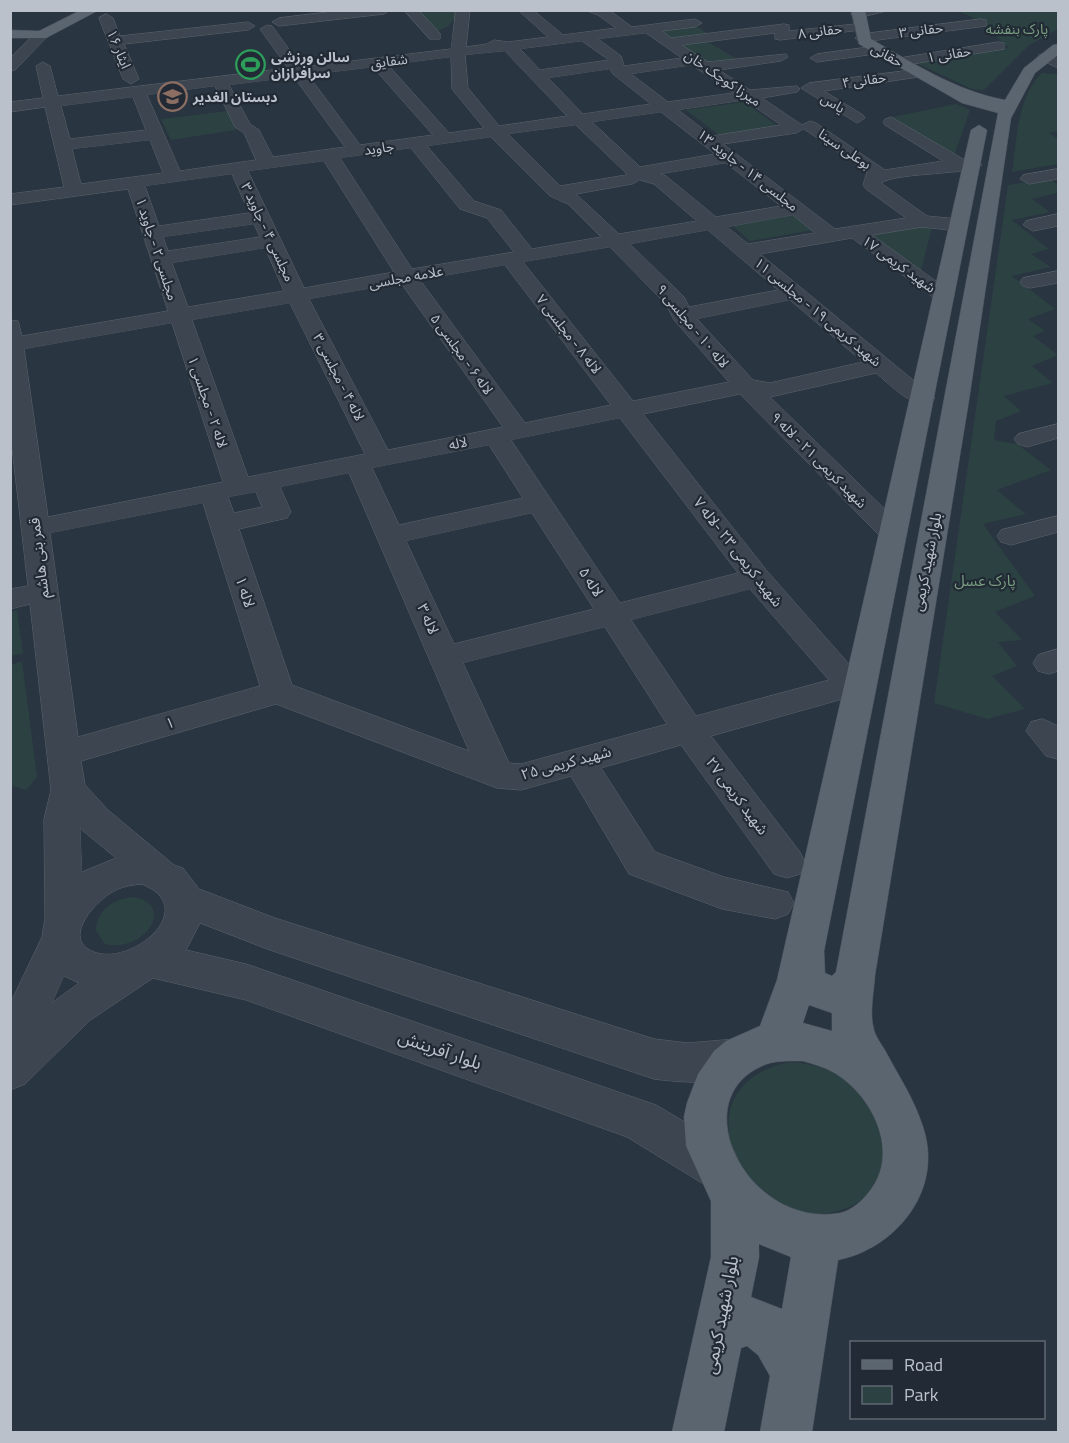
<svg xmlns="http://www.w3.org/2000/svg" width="1069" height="1443" font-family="'Titillium Web','Noto Sans Arabic',sans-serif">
  <rect width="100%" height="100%" fill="#293540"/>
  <!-- green -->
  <path fill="#2c4242" d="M415,11H459L449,26L435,32Z
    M958,11H1058V29L1028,46L984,90L972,89L914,62L1009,48L978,20Z
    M695,25L713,37L703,39L742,62L710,67L654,30Z
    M1042,73L1058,74V131L1049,133L1058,139V164L1012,172C1017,139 1017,97 1042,73Z
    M744,102L779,127L719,135L686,110Z
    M956,104L970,110L954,156L892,117Z
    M228,111L236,130L171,140L161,119Z
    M1049,179L1058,185V193L1032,199L1050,212L1012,220L1049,249L1031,254L1051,267L1012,276L1055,309L1028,319L1045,331L1033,336L1058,355L1032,366L1053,383L1004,396L1021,411L996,421L994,440L1017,444L1051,470L997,490L1026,514L983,524L1035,596L995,612L1022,640L998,642L1017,666L992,676L1025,709L987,719L934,703L1008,185Z
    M794,215L813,230L750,241L732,225Z
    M933,223L920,275L863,233Z
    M17,610L23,653L11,656V612Z
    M22,661L37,777L26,790L10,785L11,665Z
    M131,897C178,902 145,954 105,944L96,931C96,911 112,900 131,897Z
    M790,1062C815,1064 838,1070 856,1088C886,1117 899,1179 857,1203C758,1258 662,1088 790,1062Z"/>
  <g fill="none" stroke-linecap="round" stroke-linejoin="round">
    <defs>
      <path id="minor" d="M345,10H390L384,14L279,26L272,22L279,18Z
        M404,10H418L440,33V39H430Z
        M456,10H470L466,47L487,44L494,40L508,42L548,37L518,10H533L563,35L616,28L598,15L585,10H609L632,27L695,19L702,23L695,27L662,31L671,38L784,24L789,25V31L865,23V29L860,30L780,40L775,39V33L682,45L708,62L786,54L788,57L781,61L719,70L750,90L797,86L800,89L797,92L762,98L802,125L810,121L816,123L885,170L943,161L885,125L883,122L885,119L891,117L963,159L979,161L982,165C974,175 896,172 881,183L927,216L958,219L968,225L958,231L922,227L872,235L951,292L955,296L951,300H937L852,238L760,254L935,398L931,403C911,408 891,385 876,373L770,397L903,527L907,533L903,539L893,542L883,539L740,394L643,414L767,571L848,663L871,675L876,683L871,691L711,736L800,852L805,863L800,874L787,878L774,874L681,745L601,768L655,852L724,877L788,892L794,903L788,914L775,919L722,909L629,874L571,776L521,790L497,788L276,704L81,761L85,785L108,810L174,865L183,868L199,889L275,918L654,1039L688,1043L735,1039L750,1045L756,1059L750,1073C719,1085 686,1083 654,1079L270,950L200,923L186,950L246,964L656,1105L734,1151L741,1167L734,1183L718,1190L702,1183L627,1137L246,1000L153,978L89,1021L25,1084L10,1090V1004L42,937L45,918L44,819L51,790L30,604L10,609V589L28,586L10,430V320L18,321L22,336L168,311L128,189L10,205V194L64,187L45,107L10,112V102L43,98L36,66L43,62L50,66L58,96L288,68L260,29L267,25L272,26L302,67L451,49ZM646,33L682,58L624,66L621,56L598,39ZM582,41L609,60L540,70L520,49ZM505,51L567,116L499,126L468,88L465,55ZM451,57L452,89L484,128L449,133L388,65ZM692,65L733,93L668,102L631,74ZM373,67L433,135L360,145L308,75ZM610,69L613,74L651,104L583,114L548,78ZM294,77L345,147L273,157L259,130L250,124L229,85ZM215,86L235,127L244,133L256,160L180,171L147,95ZM133,97L146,130L70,139L61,106ZM745,100L781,125L712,136L678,110ZM661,112L715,154L640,167L592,122ZM576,125L627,174L626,175L560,186L508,134ZM804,129L867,172L863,185L866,189L906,218L835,229L723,144L796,133ZM491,137L550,196L568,204L601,237L532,249L501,210L474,201L427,146ZM150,140L163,173L81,184L72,149ZM411,148L460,209L487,218L514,252L412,269L340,158ZM324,161L394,272L304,288L248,171ZM726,163L781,206L716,217L666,176L660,174ZM232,174L249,213L159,226L145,186ZM640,180L654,184L697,221L619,234L576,194L632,184ZM793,215L815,233L748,244L727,227ZM254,224L260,237L168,251L163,237ZM708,230L778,290L689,307L684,297L630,244ZM610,247L666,304L674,320L729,382L633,401L523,262ZM265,248L284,291L188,307L172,263ZM505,265L611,405L525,423L420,280ZM401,283L503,427L388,450L309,299ZM790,300L863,362L770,383L753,380L697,319ZM290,303L365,454L248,477L192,320ZM172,323L223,482L48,517L24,349ZM620,418L738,573L620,603L511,440ZM489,445L523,498L399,525L372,468ZM349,473L469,751L292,685L239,529L287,518L291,512L280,487ZM256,492L262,507L234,513L228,497ZM203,503L260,686L78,737L50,533ZM532,513L594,609L454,644L406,541ZM750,589L829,680L696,716L631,620ZM605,627L667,724L521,764L509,763L463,663ZM80,827L82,830L116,858L82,872ZM141,884C201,906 136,964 97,953C57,941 97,898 118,889C125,886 133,885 141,884ZM64,976L79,983L52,1003Z
        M856,10H890L858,18L851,14Z
        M106,14L113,18L120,36L248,22L255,26L248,30L124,44L139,79L131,84L123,79L99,18Z
        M981,19L986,20V26L862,42L855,38L862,34Z
        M41,31L48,35L46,38L15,70L10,71V58L36,32Z
        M999,42L1004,43V49L900,66L893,62L900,58Z
        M877,46L882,47L884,50L882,53L817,62L810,58L817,54Z
        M1044,54L1058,59V68L1037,58L1039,55Z
        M920,69L925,70L927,73L925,76L824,91L863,115L865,118L857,123L801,88L809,83Z
        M1058,169V179L1029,184L1020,179L1023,175Z
        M1058,214V226L1033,231L1023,225L1026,221Z
        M1058,271V283L1030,288L1023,286L1020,282L1023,278Z
        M1058,424V438L1027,447L1018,444L1014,439L1018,434Z
        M1058,516V532L1011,545L1001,542L997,536L1001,530Z
        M1058,649V671L1049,674L1038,671L1033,663L1038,655Z
        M1043,719L1058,726V759L1046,756L1026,731L1031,722Z"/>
      <path id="major" d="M81,10H99L46,38H10V30L39,31Z
        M851,10H865L871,39C913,63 956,91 1005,100L1024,68L1053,45L1058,44V55L1035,73L1011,118L969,400L875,975C874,992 869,1013 874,1030C876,1038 883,1046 887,1054C900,1078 915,1101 923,1127C944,1189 897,1248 838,1260L812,1432H760L770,1376L758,1355L747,1346L741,1348L724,1432H672L711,1257V1201L686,1146L684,1117L687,1103L698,1074L714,1051L726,1041L760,1026L777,980L971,130L979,125L987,130L824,951L825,973L832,976L836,972L998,113L962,103L859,44ZM809,1005L832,1013V1031L803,1023ZM803,1061C813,1064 824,1067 833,1072C873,1095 901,1153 869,1192C863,1200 851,1211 840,1213C749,1229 683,1101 762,1066C774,1060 790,1061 803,1061ZM759,1244L791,1257L782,1309L751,1297L759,1257Z"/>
    </defs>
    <!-- minor casing -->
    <use href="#minor" stroke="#5b646d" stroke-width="1"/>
    <!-- major casing -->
    <use href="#major" stroke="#4a525c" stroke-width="1"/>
    <!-- minor -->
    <use href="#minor" fill="#3d4650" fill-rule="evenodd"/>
    <!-- major -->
    <use href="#major" fill="#5b6570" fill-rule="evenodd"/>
  </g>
  <!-- icons -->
  <defs>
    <symbol id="stadium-ring" viewBox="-11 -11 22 22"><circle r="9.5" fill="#222b35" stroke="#2e9e5b" stroke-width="1.5"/><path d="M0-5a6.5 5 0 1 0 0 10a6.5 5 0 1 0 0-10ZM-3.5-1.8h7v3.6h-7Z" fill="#2e9e5b"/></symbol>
    <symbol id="school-ring" viewBox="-11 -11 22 22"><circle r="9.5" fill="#222b35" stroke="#8d6e63" stroke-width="1.5"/><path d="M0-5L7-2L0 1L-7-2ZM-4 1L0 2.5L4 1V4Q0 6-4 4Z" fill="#8d6e63"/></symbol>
  </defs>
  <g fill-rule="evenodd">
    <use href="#stadium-ring" x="234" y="48" width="33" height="33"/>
    <use href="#school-ring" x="156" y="80" width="33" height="33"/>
  </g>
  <g text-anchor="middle" stroke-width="4.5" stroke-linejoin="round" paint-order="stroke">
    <!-- far-park labels -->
    <g font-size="14" fill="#7a9e80" stroke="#222b35">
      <text x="1017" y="34">پارک بنفشه</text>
    </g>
    <!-- far-street labels -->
    <g font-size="14" fill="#bac1ca" stroke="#222b35">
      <text transform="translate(921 30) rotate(-7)" y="5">حقانی ۳</text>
      <text transform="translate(820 31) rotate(-7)" y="5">حقانی ۸</text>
      <text transform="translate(119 49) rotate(67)" y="5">ایثار ۱۶</text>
      <text transform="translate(949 54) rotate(-9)" y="5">حقانی ۱</text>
      <text transform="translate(887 55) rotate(29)" y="5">حقانی</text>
      <text transform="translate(389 61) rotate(-7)" y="5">شقایق</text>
      <text transform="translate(723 78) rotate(34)" y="5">میرزا کوچک خان</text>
      <text transform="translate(864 80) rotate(-8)" y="5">حقانی ۴</text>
      <text transform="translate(833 103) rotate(31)" y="5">یاس</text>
      <text transform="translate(379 148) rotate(-8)" y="5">جاوید</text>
      <text transform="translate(845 149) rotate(34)" y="5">بوعلی سینا</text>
      <text transform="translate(748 170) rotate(38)" y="5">مجلسی ۱۴ - جاوید ۱۳</text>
      <text transform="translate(268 232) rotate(65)" y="5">مجلسی ۴ - جاوید ۳</text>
      <text transform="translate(157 249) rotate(72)" y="5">مجلسی ۲ - جاوید ۱</text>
      <text transform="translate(899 264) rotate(36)" y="5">شهید کریمی ۱۷</text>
      <text transform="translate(406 277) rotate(-10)" y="5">علامه مجلسی</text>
      <text transform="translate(818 312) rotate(40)" y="5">شهید کریمی ۱۹ - مجلسی ۱۱</text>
      <text transform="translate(693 326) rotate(50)" y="5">لاله ۱۰ - مجلسی ۹</text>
      <text transform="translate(569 334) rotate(52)" y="5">لاله ۸ - مجلسی ۷</text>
      <text transform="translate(462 354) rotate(54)" y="5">لاله ۶ - مجلسی ۵</text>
      <text transform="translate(339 377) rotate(63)" y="5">لاله ۴ - مجلسی ۳</text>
      <text transform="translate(208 402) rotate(71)" y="5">لاله ۲ - مجلسی ۱</text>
      <text transform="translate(458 443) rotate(-11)" y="5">لاله</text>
      <text transform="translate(819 460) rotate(45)" y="5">شهید کریمی ۲۱ - لاله ۹</text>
    </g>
    <!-- far-poi labels -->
    <g font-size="14" font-weight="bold" fill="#bac1ca" stroke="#222b35" text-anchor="start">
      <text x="271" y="62">سالن ورزشی<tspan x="271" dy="16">سرافرازان</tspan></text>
      <text x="193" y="102">دبستان الغدیر</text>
    </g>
    <!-- street labels -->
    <g font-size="15" fill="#bac1ca" stroke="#222b35">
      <text transform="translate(738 552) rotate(52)" y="5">شهید کریمی ۲۳ -لاله ۷</text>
      <text transform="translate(39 558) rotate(-97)" y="5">قمر بنی هاشم</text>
      <text transform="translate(927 562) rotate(-79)" y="5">بلوار شهید کریمی</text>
      <text transform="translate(591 582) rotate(57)" y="5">لاله ۵</text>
      <text transform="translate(245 592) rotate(72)" y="5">لاله ۱</text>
      <text transform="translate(428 619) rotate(66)" y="5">لاله ۳</text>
      <text transform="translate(170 723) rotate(-16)" y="5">۱</text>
      <text transform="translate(566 763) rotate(-15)" y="5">شهید کریمی ۲۵</text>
      <text transform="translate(737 796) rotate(53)" y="5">شهید کریمی ۲۷</text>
    </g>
    <!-- park labels -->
    <g font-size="15" fill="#7a9e80" stroke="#222b35">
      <text x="985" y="586">پارک عسل</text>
    </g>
    <!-- near-street labels -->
    <g font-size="18" fill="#bac1ca" stroke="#222b35">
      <text transform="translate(440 1050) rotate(19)" y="6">بلوار آفرینش</text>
      <text transform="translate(721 1315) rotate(-79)" y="6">بلوار شهید کریمی</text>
    </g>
  </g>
  <!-- border -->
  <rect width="1069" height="1443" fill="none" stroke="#bac1ca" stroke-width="24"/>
  <!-- legend -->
  <rect x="850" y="1341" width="195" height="78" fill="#222b35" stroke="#5f6771" stroke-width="1.5"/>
  <rect x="862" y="1360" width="30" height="9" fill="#5b6570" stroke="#5f6771" stroke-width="1.5"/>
  <text x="904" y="1371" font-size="18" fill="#bac1ca">Road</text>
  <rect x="862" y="1386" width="30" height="18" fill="#2c4242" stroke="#5f6771" stroke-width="1.5"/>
  <text x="904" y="1401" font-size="18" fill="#bac1ca">Park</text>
</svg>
